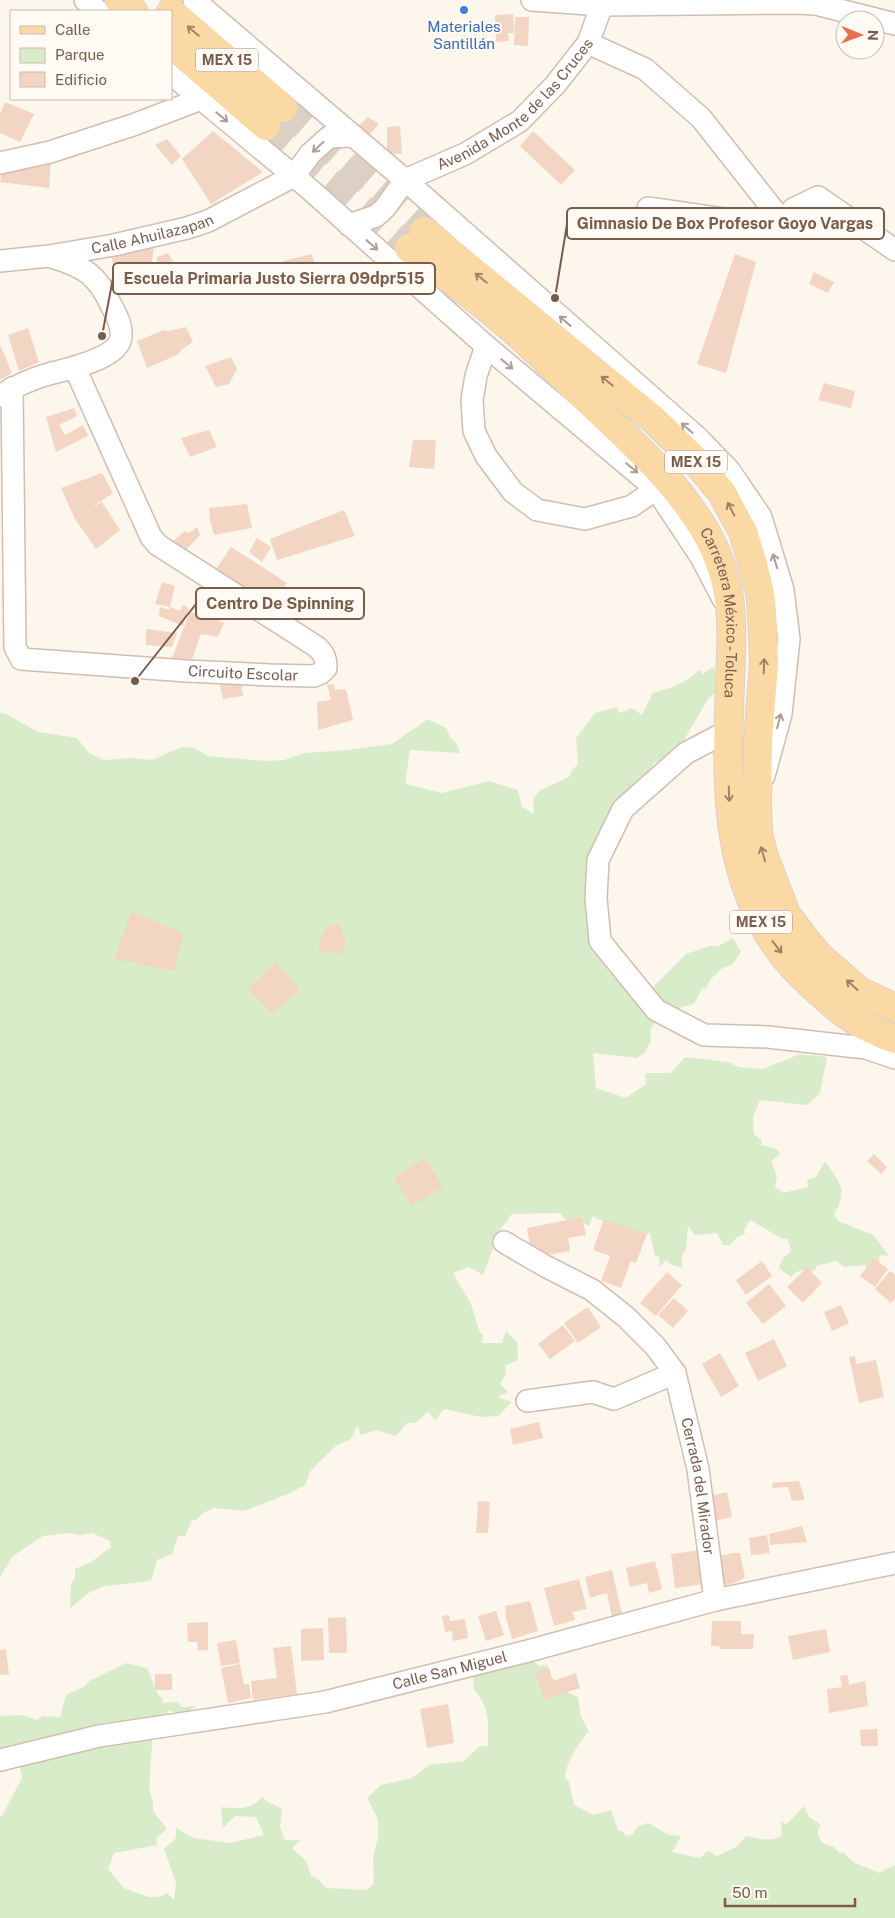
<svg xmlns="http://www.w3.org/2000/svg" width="895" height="1918" font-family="'Public Sans',sans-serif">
  <rect width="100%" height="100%" fill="#fdf6ec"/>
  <!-- green -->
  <path fill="#d8ecc9" d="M714,666L718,690L708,699L680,747L670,751L663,759L654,763L630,798L610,860L591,899L589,942L593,952L601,959L609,972L631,995L650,990L686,954L710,946H718L733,938L741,952L733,964L721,969L710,980L706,989L702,988L694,1004L682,1007L665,1019L662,1011L650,1030L651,1041L645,1052L637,1058L593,1053L596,1088L626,1098L646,1084L645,1073H671L685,1057L728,1062L739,1067L763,1069L800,1054L827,1057L820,1093L807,1105L760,1100L753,1117L754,1134L762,1141L761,1145L777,1149L780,1154L771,1161L777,1176L775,1187L783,1193L808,1187L807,1180L816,1177L825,1161C839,1182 849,1189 834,1214L838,1221L873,1235L889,1256L879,1255L880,1266L866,1269V1265L845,1267L835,1261L817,1266L814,1271C803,1269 799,1269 791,1277L779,1268L783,1258L791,1251L787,1238L783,1239L750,1220L744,1230L745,1234L737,1237L730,1245H723L717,1233L695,1235L688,1226L686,1249L682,1256V1268L670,1264L666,1260L660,1267L659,1256H655L650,1233L636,1240L593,1216L589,1226L575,1218L569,1224L560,1213L512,1214L500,1230L483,1275L469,1267L453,1273L471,1304L479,1331L483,1335L482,1343H502L506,1331L517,1342L518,1360L505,1366L506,1374L500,1384L508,1392L498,1397L512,1402L498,1416L481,1417L444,1409L435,1420L428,1412L415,1423H407L396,1436L376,1430L361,1435L357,1426L351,1439L337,1445L321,1460L310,1472L305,1485L288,1494L244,1511L214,1508L203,1513L196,1520H192L185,1536H178L172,1554L157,1560L151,1581L105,1586L90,1592L70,1608L71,1584L75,1577V1569L91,1562L111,1547L110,1541L92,1533L80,1535L68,1533L43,1536L13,1556L0,1577V713L6,714L38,732L77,738L89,753L104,760L132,758L152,760L182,747L194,748L208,756L266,761L284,760L305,753L348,750L392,744L428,719L446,728L450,737L457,744L460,753L410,750L406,777V784L442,793L489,781L518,790L522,807L534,814L533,800L539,791L569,777L573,769L578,764L576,738L595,713L617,707L619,713L632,708L642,715L653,693C670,688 687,683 699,670L703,674Z
    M516,1661H532L540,1666L548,1665L547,1672L563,1690L578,1697L581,1717L589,1731C579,1744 566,1761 565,1778L569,1782L574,1805L593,1815L611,1810L618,1830L624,1832L625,1836L633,1834L638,1826L648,1823L669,1835L681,1836L672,1852L700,1858L708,1851L717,1856L736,1847L746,1836C759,1839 770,1842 782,1836L781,1820L786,1825L804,1806L809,1817L821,1825L817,1833L822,1843L834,1847L840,1853H844C858,1869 862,1864 879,1873L895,1865V1918H0V1816H2L22,1778L20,1767L28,1761L0,1754V1716L22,1715L38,1720L42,1716L60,1717L66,1695L85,1686L89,1681L126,1663L147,1668L158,1695L163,1698L162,1703L178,1702L182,1707L197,1706L180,1716L170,1710L153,1730L149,1791L153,1800V1811L167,1829L156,1838L157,1845L114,1853L108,1869L124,1888L148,1897H159L167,1893L174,1900L176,1883L164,1849L176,1838V1828L193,1838L230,1843L264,1835L256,1817L235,1816L223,1828L221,1807C238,1809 250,1810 262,1797L266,1801L282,1809L280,1827L285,1840H301L292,1848L307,1862L311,1876L319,1880L326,1888L367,1890L374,1883L373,1858L378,1837V1819L367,1798L381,1785L412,1778L429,1765L464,1761L480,1746H488C488,1717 491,1712 473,1687L474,1672L485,1668L501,1669Z"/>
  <!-- building -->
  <path fill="#f3d5c3" d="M513,14L514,33H508L509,41L496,42L495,15Z
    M515,17H529L528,46L514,45Z
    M5,102L34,114L20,142L0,133V114Z
    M368,117L379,124L363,142L352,131Z
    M400,126L402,154H387V127Z
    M213,131L263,172L211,204L182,159Z
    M533,131L575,170L561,185L520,146Z
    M167,139L181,156L172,165L155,145Z
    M4,158L51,161L49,188L0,182Z
    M154,244L152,262L114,271L111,251Z
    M168,253L175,265L157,270V257Z
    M312,254L319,283L286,290L283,261Z
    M735,254L756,262L726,373L697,364Z
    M814,272L834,282L828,293L809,284Z
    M186,327L193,342L181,350L179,354L147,368L137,341L164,330L169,331Z
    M28,328L39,362L19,371L8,335Z
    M0,345L12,373L0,380Z
    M231,357L237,369L229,384L216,387L205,366Z
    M824,383L855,391L851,408L818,400Z
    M74,408L77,416L59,425L65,435L83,425L88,436L56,452L46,417Z
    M209,430L217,447L190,457L181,438Z
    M413,440H436L434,469L409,467Z
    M102,473L113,493L88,510L102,502L120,530L96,549L75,519L61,488Z
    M247,504L252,528L214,535L210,520L209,508Z
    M344,510L355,536L277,560L270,539Z
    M197,527L200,535L183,553L172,542L185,531L189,533Z
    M257,538L271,547L262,562L249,552Z
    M231,547L287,583L268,608L214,572Z
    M162,582L175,586L170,607L155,604Z
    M183,605L189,608L183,626L159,616L160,607L169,610L170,607L180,611Z
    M190,612L206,617V616L224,623L218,637L201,634L203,628L192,659L172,658Z
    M146,629L177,633L172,647L146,645Z
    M219,681L241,683L243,696L223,699Z
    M334,684L335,690L346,689L353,720L318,730L317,702L331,700L327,685Z
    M131,912L183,933L175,971L114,959Z
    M339,924L345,938L344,953L319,952L320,938L327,926Z
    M276,963L300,989L272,1014L248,989Z
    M874,1154L887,1167L881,1174L867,1161Z
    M425,1158L443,1187L411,1206L394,1177Z
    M582,1217L586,1235L568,1238L570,1251L532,1258L527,1228Z
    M604,1219L647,1234L636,1263L631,1261L621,1288L601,1281L610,1256L593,1250Z
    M873,1258L888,1269L875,1287L860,1276Z
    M762,1261L772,1276L746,1295L736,1280Z
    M807,1267L822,1283L803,1303L787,1287Z
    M890,1271L895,1275V1298L891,1303L875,1289Z
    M667,1272L682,1285L656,1316L640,1303Z
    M769,1284L786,1306L763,1324L746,1303Z
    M674,1298L688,1311L673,1328L658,1315Z
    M841,1305L849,1323L832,1331L824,1312Z
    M588,1307L601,1327L578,1343L564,1323Z
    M563,1325L575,1341L550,1359L538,1344Z
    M774,1339L787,1366L758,1381L745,1353Z
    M720,1353L739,1386L721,1397L702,1364Z
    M855,1356L856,1364L876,1360L884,1397L859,1403L849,1357Z
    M539,1422L543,1438L513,1445L510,1429Z
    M799,1481L805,1500L792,1501L788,1487L773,1488L772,1483Z
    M727,1492L732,1517L710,1522L707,1497Z
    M478,1501L490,1502L488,1533H476Z
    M802,1526L807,1542L770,1545L769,1534Z
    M767,1535L770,1553L751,1555L749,1538Z
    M701,1550L705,1584L675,1588L671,1554Z
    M733,1553H740L745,1577L737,1582L719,1587L714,1557Z
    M655,1561L662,1589L649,1593L647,1583L630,1587L626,1568Z
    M612,1570L622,1614L612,1617L607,1593L590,1598L585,1577Z
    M579,1579L587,1609L572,1612L575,1620L554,1626L544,1588Z
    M530,1601L538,1631L512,1639L506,1618L505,1606Z
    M496,1611L504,1635L486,1641L478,1616Z
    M449,1615L450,1621L465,1619L468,1638L453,1641L452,1631L445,1632L442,1616Z
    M346,1617L347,1653H329L328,1618Z
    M712,1621H741V1634H754L753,1649H720L719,1646H711Z
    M208,1622V1650L198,1651L197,1642H188L187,1623Z
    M323,1628L324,1660L301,1661V1629Z
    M826,1629L830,1652L793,1660L788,1636Z
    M236,1640L240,1663L221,1666L217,1643Z
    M291,1646L297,1694L253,1700L251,1681L277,1678L273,1648Z
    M6,1649L9,1674L0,1675V1650Z
    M240,1664L244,1685L249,1684L251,1698L228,1703L221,1668Z
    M549,1668L553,1681L576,1673L580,1688L544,1700L535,1672Z
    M155,1674H172V1690H155Z
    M848,1675L849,1685L865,1681L868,1706L829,1713L827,1689L842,1687L840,1676Z
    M448,1704L454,1743L427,1748L420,1709Z
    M877,1729L878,1746H861L860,1730Z"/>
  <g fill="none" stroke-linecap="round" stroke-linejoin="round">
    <!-- major-tunnel -->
    <path stroke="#dcd0c4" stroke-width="28" stroke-dasharray="28 14" stroke-linecap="butt" d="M283,108L424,231
      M266,126L409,248"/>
    <defs>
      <g id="minor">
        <path d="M85,0L98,11"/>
        <path d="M194,0L405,180L698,438L729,470L761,517L783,590L789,639L781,714L764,776"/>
        <path d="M532,0L602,5L797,3L816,4L895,24"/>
        <path d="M588,43L645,69L701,118L783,222"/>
        <path d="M171,74L306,186L486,346L656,489L701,557L723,599"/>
        <path d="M0,163L50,152L133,125L201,99"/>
        <path d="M648,208L779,227L793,209L818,197L895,250"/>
        <path id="s1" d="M349,225L376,216L385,208L405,180L465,154L520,121L555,85L588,43L602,5"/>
        <path id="s2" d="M0,261L49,256L114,245L187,228L208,221L294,176L310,154L329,137L353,136"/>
        <path d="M486,346L476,376L472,400L474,431L486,456L513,492L537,510L585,519L632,506L656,489"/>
        <path id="s3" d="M12,388L15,647L21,659L187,671L270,675L314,676L321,673L326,668C326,658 324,654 317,647L158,545L151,537L75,368"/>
        <path d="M0,396C14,387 29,380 45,375C63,370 112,361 120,341C124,329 117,316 111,305C97,274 84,267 52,257"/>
        <path d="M728,731L686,753L623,809L598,860L596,898L600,941L656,1010L704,1035L768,1037L866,1048L895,1058"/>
        <path id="s4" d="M504,1242L545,1266L592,1290L626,1317L655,1346L675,1373L698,1469L715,1600"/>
        <path d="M527,1401L593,1392L614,1399L675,1373"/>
        <path id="s5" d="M0,1760L99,1736L325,1702L528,1651L715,1600L895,1563"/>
      </g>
      <g id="major">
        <path d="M119,0L133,11"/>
        <path d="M171,12L283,108"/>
        <path d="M171,44L266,126"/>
        <path d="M424,231L655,421L692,457L722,493L743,532L752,561L760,593L762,612L764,663L758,740L757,802L758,833L763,854L786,914L808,943L819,956L859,991L895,1008"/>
        <path id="s6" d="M409,248C443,274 479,299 511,328C541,354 569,383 598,410C640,450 681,487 709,538C736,588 732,630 730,684C726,788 722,896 801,975C832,1005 854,1025 895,1039"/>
      </g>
    </defs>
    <!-- minor casing -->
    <use href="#minor" stroke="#d1beb0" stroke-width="24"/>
    <!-- major casing -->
    <use href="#major" stroke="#dad1cd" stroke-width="30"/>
    <!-- minor -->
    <use href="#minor" stroke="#fff" stroke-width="21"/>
    <!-- major -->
    <use href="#major" stroke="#fbd9a5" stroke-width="28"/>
  </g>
  <!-- one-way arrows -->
  <defs><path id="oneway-shaft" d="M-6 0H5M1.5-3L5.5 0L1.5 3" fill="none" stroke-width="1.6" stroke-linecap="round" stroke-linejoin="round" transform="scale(1.25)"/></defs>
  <g stroke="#a18267">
    <use href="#oneway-shaft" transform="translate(193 31) rotate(-140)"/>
    <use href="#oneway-shaft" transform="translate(481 278) rotate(-141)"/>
    <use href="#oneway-shaft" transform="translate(607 381) rotate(-141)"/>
    <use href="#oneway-shaft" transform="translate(731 509) rotate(-117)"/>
    <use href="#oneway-shaft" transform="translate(764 666) rotate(-88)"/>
    <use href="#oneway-shaft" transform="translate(729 794) rotate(88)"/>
    <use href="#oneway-shaft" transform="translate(763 854) rotate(-106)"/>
    <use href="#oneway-shaft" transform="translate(777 947) rotate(52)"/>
    <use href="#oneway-shaft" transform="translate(852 985) rotate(-138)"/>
  </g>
  <g stroke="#af9d94">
    <use href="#oneway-shaft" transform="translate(222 117) rotate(40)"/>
    <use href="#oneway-shaft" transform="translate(318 147) rotate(137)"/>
    <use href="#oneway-shaft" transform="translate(372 245) rotate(41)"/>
    <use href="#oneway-shaft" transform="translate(565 321) rotate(-139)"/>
    <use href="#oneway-shaft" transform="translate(507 364) rotate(40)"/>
    <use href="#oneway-shaft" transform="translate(687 428) rotate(-139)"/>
    <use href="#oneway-shaft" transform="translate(632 468) rotate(40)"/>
    <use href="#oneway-shaft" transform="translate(775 561) rotate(-107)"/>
    <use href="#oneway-shaft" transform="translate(779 721) rotate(-75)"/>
  </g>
  <!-- markers -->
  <circle fill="#3f7fe0" stroke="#fffaf3" stroke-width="2" cx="464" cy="10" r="5"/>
  <g text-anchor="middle" stroke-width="4" stroke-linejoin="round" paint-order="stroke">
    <!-- shield labels -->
    <g fill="#fffaf3" stroke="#a28b7f" stroke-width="1">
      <rect x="196" y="48.5" width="62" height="23" rx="4"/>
      <rect x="665" y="450.5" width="62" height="23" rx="4"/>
      <rect x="730" y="910.5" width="62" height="23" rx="4"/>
    </g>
    <g font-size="14" font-weight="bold" fill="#7a5c4d">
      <text x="227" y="65">MEX 15</text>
      <text x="696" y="467">MEX 15</text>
      <text x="761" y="927">MEX 15</text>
    </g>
    <!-- shop labels -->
    <g font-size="15" fill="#366cbe" stroke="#fffaf3">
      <text x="464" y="32">Materiales<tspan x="464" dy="17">Santillán</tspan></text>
    </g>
    <!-- street labels -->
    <g font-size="15" fill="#7a5c4d" stroke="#fffaf3">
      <text dy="5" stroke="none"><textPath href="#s1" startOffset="211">Avenida Monte de las Cruces</textPath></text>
      <text dy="5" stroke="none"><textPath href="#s2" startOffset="155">Calle Ahuilazapan</textPath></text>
      <text dy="5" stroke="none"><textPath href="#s6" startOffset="496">Carretera México - Toluca</textPath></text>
      <text dy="5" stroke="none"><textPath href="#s3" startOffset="495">Circuito Escolar</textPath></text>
      <text dy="5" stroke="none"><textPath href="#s4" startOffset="334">Cerrada del Mirador</textPath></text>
      <text dy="5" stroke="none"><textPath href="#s5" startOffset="459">Calle San Miguel</textPath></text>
    </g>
  </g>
  <!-- callouts -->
  <path fill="none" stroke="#7a5c4d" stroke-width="2" d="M555 298L567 224M102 336L113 278M135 681L196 604"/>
  <g fill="#7a5c4d" stroke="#fffaf3" stroke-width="2">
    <circle cx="555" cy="298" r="5"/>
    <circle cx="102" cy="336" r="5"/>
    <circle cx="135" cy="681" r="5"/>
  </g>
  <g fill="#fffaf3" stroke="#7a5c4d" stroke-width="2">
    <rect x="567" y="208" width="317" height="31" rx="5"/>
    <rect x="113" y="263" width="322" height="31" rx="5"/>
    <rect x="196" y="588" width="168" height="31" rx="5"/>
  </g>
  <g font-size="16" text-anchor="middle" font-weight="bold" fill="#7a5c4d">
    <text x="725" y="229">Gimnasio De Box Profesor Goyo Vargas</text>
    <text x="274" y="284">Escuela Primaria Justo Sierra 09dpr515</text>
    <text x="280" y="609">Centro De Spinning</text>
  </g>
  <!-- legend -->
  <rect x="10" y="10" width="162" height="90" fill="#fffaf3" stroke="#cabbb1"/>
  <rect x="20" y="26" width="25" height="8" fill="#fbd9a5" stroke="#cabbb1"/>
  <text x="55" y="35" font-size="15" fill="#7a5c4d">Calle</text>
  <rect x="20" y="48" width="25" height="15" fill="#d8ecc9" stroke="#cabbb1"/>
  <text x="55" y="60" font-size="15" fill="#7a5c4d">Parque</text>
  <rect x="20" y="72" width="25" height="15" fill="#f3d5c3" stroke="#cabbb1"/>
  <text x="55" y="85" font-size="15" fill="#7a5c4d">Edificio</text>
  <!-- north arrow -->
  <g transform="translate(860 35) rotate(91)"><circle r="24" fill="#fffaf3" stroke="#cabbb1"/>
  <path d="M0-4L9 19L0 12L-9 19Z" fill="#e76f51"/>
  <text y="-8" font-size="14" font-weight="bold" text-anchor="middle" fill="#7a5c4d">N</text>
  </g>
  <!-- scale -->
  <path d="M725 1898v8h130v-8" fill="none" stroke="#7a5c4d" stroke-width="2.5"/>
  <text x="732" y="1898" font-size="15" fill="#7a5c4d" stroke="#fffaf3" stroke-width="4" paint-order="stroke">50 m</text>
</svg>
